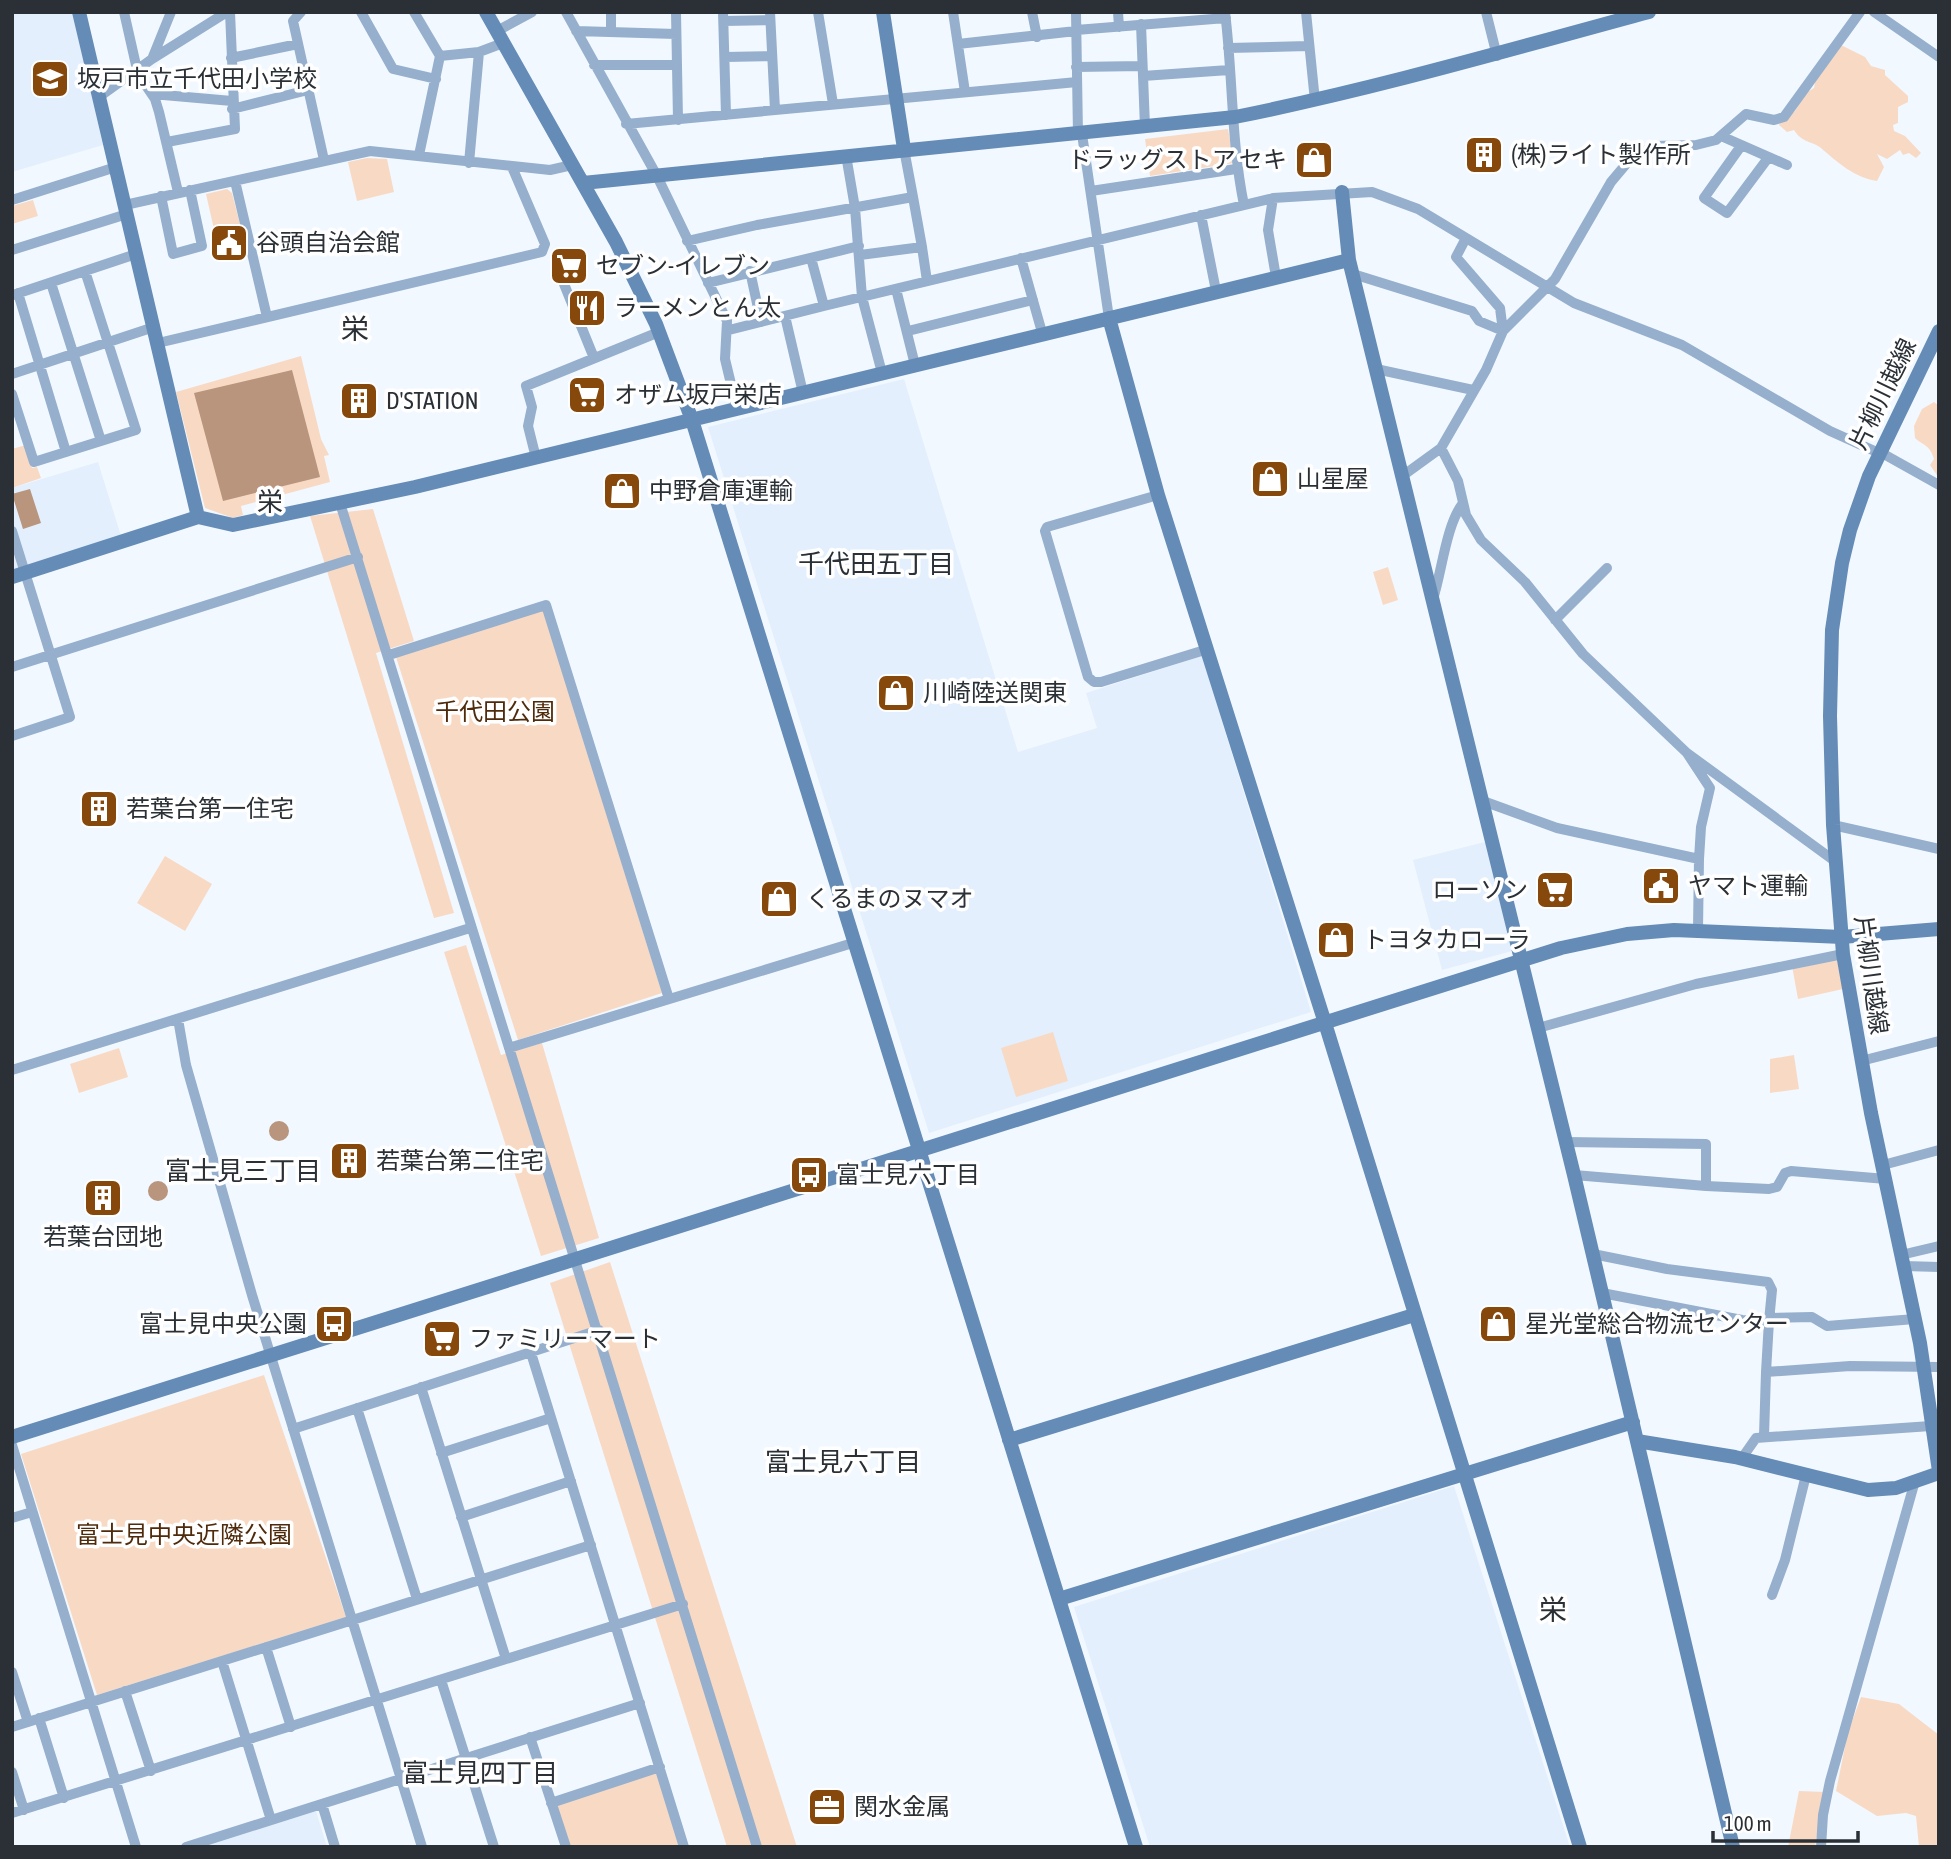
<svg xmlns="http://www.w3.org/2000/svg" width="1951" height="1859" font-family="'Asap Condensed','Noto Sans JP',sans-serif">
  <rect width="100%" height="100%" fill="#f2f8ff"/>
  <!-- built -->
  <path fill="#e3effd" d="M12,12H72L103,145L12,172Z
    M904,379L1018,752L1097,728L1086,693L1202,656L1311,1012L929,1133L708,427Z
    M98,462L121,536L12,570V488Z
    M1485,842L1512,951L1442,970L1413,860Z
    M1454,1486L1570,1847H1150L1074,1607Z
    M316,1811L327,1847H200Z"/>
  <!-- green -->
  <path fill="#f8dac4" d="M1841,45L1865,57L1871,66L1885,70V75L1908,96V102L1898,107V123L1893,125L1894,131L1905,136L1921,153L1916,158L1909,153L1903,155L1900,150L1887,159L1877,154L1884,167L1877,181C1855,178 1837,162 1821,148C1812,141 1802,143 1794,130L1787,132L1779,125L1780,121L1795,111L1806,93L1814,88L1816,77Z
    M1228,129L1234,163L1150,176L1145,139Z
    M367,158L387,159L394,192L357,201L348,162Z
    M227,189L232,193L242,232L216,238L206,194Z
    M33,200L38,216L12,224V206Z
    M301,356L321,439L329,455L324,456L330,482L241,506L243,515L233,518L205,508L176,392Z
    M1934,402L1939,406V478L1930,465L1934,459C1930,445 1924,446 1915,438L1914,426L1922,409Z
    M26,445L32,468L37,467L41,478L12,488V449Z
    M373,509L414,641L376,653L454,913L434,918L310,516Z
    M1388,567L1398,600L1383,605L1373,572Z
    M543,609L662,993L518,1040L396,657Z
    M165,856L212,884L185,931L137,903Z
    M466,945L501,1055L542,1043L599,1238L541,1256L444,952Z
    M1837,959L1843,989L1798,999L1792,966Z
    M1053,1032L1068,1081L1016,1097L1001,1048Z
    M119,1048L128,1077L79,1093L70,1064Z
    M1794,1055L1799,1089L1770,1093V1059Z
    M610,1262L797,1847H727L550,1283Z
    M264,1375L346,1617L97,1695L21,1454Z
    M1861,1697L1899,1704L1939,1735V1847H1919L1916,1816L1906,1813L1877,1816L1836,1791L1848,1732Z
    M660,1767L684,1847H566L551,1803Z
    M1799,1791L1825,1792L1815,1847H1788Z"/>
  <!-- water -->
  <path fill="#b8957c" d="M292,370L320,477L223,501L194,393Z
    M30,489L41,523L23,529L12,494Z
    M269 1131a10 10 0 1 1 20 0a10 10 0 1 1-20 0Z
    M148 1191a10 10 0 1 1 20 0a10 10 0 1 1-20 0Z"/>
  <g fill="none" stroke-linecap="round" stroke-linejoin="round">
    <!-- street -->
    <path stroke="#95afcd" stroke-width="10" d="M124,12L138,74L155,99L159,112L178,192
      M301,12L293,21L324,160
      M361,12L393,69L436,79
      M414,12L440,56L419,155
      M566,12L657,176L727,321L725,359L737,409
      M676,12L678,120
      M723,12L726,115
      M770,12L775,110
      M818,12L833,104
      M953,12L965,92
      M1032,12L1037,37
      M1076,12L1078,135
      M1118,12L1119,27
      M1225,12C1233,76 1231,142 1244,205
      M1306,12L1315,101
      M1486,12L1497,56
      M1874,12L1939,57
      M724,21L770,20
      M1141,24L1145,127
      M1076,30L1226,18
      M497,31L532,12
      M576,31L676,34
      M611,32V12
      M958,44L1076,31
      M1228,48L1308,46
      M440,56L479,52L503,43
      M725,57L771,56
      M231,58L298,44
      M152,59L171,12
      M594,65H676
      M1076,67L1142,66
      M1143,76L1229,70
      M152,94L232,101
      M99,97L152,59L227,12
      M232,109L308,90
      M626,124L1077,82
      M1082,134L1109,318
      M1721,136L1787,165
      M167,142L235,129L230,12
      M1741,146L1704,198L1727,213L1768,158
      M846,155L855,208L862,297L882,373
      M469,163L479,52
      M235,181L267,317
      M1091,191L1236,169
      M161,196L173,254L202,246L190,190
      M913,197L922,247
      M1273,198L1268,230L1276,277
      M12,200L116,167
      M125,205L370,151L550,170L572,165
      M1201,215L1216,291
      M1466,238L1456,257L1500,308L1503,331
      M687,241L757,225L913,197L904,149
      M12,250L127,214
      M860,255L922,247L927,281
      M811,258L824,306L1273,198L1372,192L1418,209L1574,303L1682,345L1830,431L1879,453
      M1021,258L1043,336
      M750,271L761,322
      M1353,274L1472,311L1479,321L1503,331
      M51,283L101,441
      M708,283L859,246
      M564,284L594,358
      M896,289L915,365
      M18,293L66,452
      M13,295L136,254
      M785,316L803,393
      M729,330L824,306
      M908,331L1033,300
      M158,343L542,252L545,244L512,167
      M1376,369L1473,390
      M12,374L154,327
      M12,394L34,462L136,430L85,271
      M1441,448L1458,481L1466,515L1481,540L1525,582L1583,654L1687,753
      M1880,452L1939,485
      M536,458L528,426L532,407L526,386L659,332
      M1401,477L1441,448L1486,370L1503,331L1555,279L1611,182L1627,163L1653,146L1696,145L1716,140L1746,114L1774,120L1784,117L1860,12
      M1158,495L1047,527L1045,531L1088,677L1094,682H1101L1208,649
      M340,503L757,1847
      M12,531L70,717L12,736
      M1433,599C1442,571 1446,525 1463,503
      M1555,620L1607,568
      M389,655L546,605L669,999
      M12,667L358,557
      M1483,801L1557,828L1699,859L1698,930
      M1833,825L1939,849
      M1699,859L1701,827L1710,788L1687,753L1836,862
      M178,1019L186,1065L252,1295L422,1847
      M1538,1028L1696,984L1843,954
      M509,1048L856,942
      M1861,1061L1939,1041
      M12,1070L470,928
      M1566,1142L1706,1144V1186L1574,1175
      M1883,1165L1939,1150
      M1706,1186L1769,1189L1777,1187L1785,1173L1791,1171L1886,1179
      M1593,1254L1667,1269L1768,1282L1772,1290L1769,1321L1742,1320L1602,1293
      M1901,1255L1939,1246
      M1904,1266L1939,1267
      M1769,1318L1812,1317L1827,1326L1915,1319
      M531,1353L684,1847
      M1766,1372L1769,1321
      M421,1387L506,1659
      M357,1408L417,1599
      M293,1429L599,1330
      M1764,1436L1766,1372L1850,1366L1939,1367
      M12,1445L136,1847
      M441,1453L551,1418
      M1742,1458L1756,1438L1931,1426
      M461,1517L571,1481
      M12,1518L32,1512
      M1772,1595L1785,1560L1806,1475
      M266,1647L291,1727
      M222,1661L271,1820
      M12,1672L28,1722
      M441,1680L494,1847
      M125,1691L151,1771
      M39,1718L64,1798
      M12,1727L591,1545
      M530,1737L566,1847
      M12,1772L24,1810
      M551,1803L660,1767
      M322,1804L335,1847
      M12,1813L683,1604
      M186,1847L640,1703
      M1821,1847L1823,1815L1830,1781L1915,1481"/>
    <!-- secondary -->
    <path stroke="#658cb7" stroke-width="14" d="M79,12L198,517
      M486,12L616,242L656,324L692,420L1136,1847
      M883,12L904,149
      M583,183L1235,117C1375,89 1512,49 1649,12
      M1342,192L1349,260L1574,1175L1733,1847
      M1109,318L1158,495L1325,1023L1580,1847
      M1939,331L1869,476L1850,530L1842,563L1832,630L1830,716L1833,825L1843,954L1871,1113L1920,1343L1939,1471
      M12,577L198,517L233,525L415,487L1349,260
      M12,1437L1561,948L1627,934L1674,930L1842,937L1939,929
      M1009,1440L1414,1315
      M1637,1441L1735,1457L1868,1490L1896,1488L1939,1473
      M1059,1599L1633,1422"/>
  </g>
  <!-- icons -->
  <defs>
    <symbol id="school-square" viewBox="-11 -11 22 22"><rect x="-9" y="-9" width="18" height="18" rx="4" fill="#86480b" stroke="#fff"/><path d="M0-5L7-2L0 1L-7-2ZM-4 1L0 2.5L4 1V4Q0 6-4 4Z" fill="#fff"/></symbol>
    <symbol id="building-square" viewBox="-11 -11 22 22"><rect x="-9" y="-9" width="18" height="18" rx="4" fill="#86480b" stroke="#fff"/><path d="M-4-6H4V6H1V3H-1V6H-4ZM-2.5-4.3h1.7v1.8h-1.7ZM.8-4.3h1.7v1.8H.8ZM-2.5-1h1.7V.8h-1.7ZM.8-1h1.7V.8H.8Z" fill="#fff"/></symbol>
    <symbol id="shop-square" viewBox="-11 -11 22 22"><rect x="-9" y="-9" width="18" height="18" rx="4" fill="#86480b" stroke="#fff"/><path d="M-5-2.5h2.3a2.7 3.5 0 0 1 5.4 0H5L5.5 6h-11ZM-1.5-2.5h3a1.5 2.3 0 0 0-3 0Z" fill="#fff"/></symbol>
    <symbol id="civic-square" viewBox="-11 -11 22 22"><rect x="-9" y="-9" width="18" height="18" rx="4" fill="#86480b" stroke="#fff"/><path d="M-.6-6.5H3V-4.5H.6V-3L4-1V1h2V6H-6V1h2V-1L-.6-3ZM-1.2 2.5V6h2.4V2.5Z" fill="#fff"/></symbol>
    <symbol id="supermarket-square" viewBox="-11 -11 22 22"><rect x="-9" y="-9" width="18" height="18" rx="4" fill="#86480b" stroke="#fff"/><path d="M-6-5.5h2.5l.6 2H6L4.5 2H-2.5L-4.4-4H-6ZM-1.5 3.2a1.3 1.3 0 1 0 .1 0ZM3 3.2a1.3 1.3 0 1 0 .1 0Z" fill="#fff"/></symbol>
    <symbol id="restaurant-square" viewBox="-11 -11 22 22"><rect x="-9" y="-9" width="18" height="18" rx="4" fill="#86480b" stroke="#fff"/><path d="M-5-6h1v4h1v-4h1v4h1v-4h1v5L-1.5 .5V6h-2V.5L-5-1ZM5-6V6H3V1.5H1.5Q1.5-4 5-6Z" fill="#fff"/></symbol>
    <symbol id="bus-square" viewBox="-11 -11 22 22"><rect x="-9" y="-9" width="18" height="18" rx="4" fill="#86480b" stroke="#fff"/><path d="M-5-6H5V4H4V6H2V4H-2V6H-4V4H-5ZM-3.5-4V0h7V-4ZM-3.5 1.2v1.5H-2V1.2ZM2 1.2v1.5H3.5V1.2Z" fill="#fff"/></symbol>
    <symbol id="office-square" viewBox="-11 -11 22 22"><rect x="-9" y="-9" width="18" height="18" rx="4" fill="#86480b" stroke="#fff"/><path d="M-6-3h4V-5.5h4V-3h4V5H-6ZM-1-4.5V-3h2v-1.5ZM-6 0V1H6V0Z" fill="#fff"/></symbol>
  </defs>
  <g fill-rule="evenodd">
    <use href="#school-square" x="28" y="57" width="44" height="44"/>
    <use href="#building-square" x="1462" y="133" width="44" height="44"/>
    <use href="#shop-square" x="1292" y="138" width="44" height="44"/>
    <use href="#civic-square" x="207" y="221" width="44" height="44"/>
    <use href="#supermarket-square" x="547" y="244" width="44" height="44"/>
    <use href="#restaurant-square" x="565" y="286" width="44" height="44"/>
    <use href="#supermarket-square" x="565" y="373" width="44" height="44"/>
    <use href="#building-square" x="337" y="379" width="44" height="44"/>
    <use href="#shop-square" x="1248" y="457" width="44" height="44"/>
    <use href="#shop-square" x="600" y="469" width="44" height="44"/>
    <use href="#shop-square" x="874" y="671" width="44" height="44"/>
    <use href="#building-square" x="77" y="787" width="44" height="44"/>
    <use href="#civic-square" x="1639" y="864" width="44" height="44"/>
    <use href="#supermarket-square" x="1533" y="868" width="44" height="44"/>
    <use href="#shop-square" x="757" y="877" width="44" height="44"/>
    <use href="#shop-square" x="1314" y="918" width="44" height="44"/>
    <use href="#building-square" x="327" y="1139" width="44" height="44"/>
    <use href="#bus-square" x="787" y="1153" width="44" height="44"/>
    <use href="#building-square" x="81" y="1176" width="44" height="44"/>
    <use href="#bus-square" x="312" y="1302" width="44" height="44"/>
    <use href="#shop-square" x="1476" y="1302" width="44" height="44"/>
    <use href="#supermarket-square" x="420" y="1317" width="44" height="44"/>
    <use href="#office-square" x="805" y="1785" width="44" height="44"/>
  </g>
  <g text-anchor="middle" stroke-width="7" stroke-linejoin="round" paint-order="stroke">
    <!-- poi labels -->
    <g font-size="24" fill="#2a3036" stroke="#fff" text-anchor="start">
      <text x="77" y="87">坂戸市立千代田小学校</text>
      <text x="1511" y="163">(株)ライト製作所</text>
      <text x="1287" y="168" text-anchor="end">ドラッグストア セキ</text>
      <text x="256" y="251">谷頭自治会館</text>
      <text x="596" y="274">セブン-イレブン</text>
      <text x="614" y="316">ラーメンとん太</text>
      <text x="614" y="403">オザム坂戸栄店</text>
      <text x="386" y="409">D'STATION</text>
      <text x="1297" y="487">山星屋</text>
      <text x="649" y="499">中野倉庫運輸</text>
      <text x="923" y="701">川崎陸送関東</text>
      <text x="126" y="817">若葉台第一住宅</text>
      <text x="1688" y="894">ヤマト運輸</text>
      <text x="1528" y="898" text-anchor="end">ローソン</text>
      <text x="806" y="907">くるまのヌマオ</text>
      <text x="1363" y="948">トヨタカローラ</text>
      <text x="376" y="1169">若葉台第二住宅</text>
      <text x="836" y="1183">富士見六丁目</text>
      <text x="103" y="1245" text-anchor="middle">若葉台団地</text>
      <text x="307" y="1332" text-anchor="end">富士見中央公園</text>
      <text x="1525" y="1332">星光堂総合物流センター</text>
      <text x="469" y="1347">ファミリーマート</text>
      <text x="854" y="1815">関水金属</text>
    </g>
    <!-- street labels -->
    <g font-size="24" fill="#2a3036" stroke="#fff">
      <text transform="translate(1883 394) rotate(-64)" y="8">片柳川越線</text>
      <text transform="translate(1871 975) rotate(82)" y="8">片柳川越線</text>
    </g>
    <!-- park labels -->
    <g font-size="24" fill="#4f2b0c" stroke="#fff">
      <text x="495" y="720">千代田公園</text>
      <text x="184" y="1543">富士見中央近隣公園</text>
    </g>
    <!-- neighbourhood labels -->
    <g font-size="26" fill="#2a3036" stroke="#fff">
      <text x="270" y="511">栄</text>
      <text x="876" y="573">千代田五丁目</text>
      <text x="243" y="1180">富士見三丁目</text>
      <text x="843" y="1471">富士見六丁目</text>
      <text x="480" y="1782">富士見四丁目</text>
    </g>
    <!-- quarter labels -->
    <g font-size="28" fill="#2a3036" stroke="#fff">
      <text x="355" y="339">栄</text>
      <text x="1553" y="1620">栄</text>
    </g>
  </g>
  <!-- border -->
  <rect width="1951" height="1859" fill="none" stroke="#2a3036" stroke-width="28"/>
  <!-- scale -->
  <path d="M1713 1831v10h145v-10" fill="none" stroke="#2a3036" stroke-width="3.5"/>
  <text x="1724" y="1831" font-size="21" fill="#2a3036" stroke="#ffffff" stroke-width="5" paint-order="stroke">100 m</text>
</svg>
